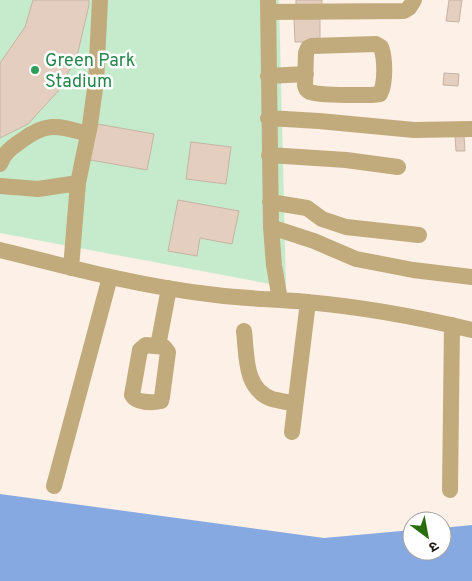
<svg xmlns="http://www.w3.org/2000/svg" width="472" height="581" font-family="Overpass,'Noto Sans Devanagari',sans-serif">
  <rect width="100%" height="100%" fill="#fdf0e6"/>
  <!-- green -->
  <path fill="#c5ebcc" d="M0,0H279L286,287L0,233Z"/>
  <!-- water -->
  <path fill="#86a9e1" d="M0,494L324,538L412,530V551H442V528L472,525V581H0Z"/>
  <!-- building -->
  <path fill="#e3cebf" stroke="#c7b3a4" d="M33,0H89V5L78,52L61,88L28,124L0,138V63L25,27Z
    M296,0H322V7H296Z
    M449,0H462L459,22L446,21Z
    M294,19H320V42H295Z
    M444,73L459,74L458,86L443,85Z
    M92,123L154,134L147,170L85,159Z
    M455,136H464L465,151H456Z
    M191,142L231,147L226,184L186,179Z
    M178,200L239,211L232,244L200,238L197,256L168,251Z"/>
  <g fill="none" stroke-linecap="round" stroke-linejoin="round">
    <!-- minor -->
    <path stroke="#c1aa7b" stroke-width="16" d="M268,0L271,227L274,265L280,300
      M268,12L404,11L409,8L414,0
      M376,44L381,47C385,58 386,82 380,94L372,95C359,95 321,96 310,92C306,90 306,89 305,85L306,53L308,48L312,46Z
      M268,76L306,74
      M268,118L319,121L414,130L472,129
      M269,155L346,160L398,167
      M0,164C4,153 12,147 21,141C47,121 59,126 88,134
      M0,186L38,189L78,183
      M270,202L307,208L322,219L346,227L419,235
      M271,227L314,241L356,259L413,270L472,277
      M0,250C71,268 143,287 216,295C246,299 277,299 307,302C362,307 418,317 472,330
      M71,268L78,183L90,125L96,81L100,0
      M244,331C247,356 244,389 272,399C280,401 288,402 295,404
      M146,345L164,347L168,352L162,397L161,401C152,403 136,403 132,395L140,350Z
      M158,346L169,288
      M292,432L308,302
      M54,486L110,277
      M450,490L452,325"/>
  </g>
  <!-- markers -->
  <circle fill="#2e9e5b" stroke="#fff" stroke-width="2" cx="35" cy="70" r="5"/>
  <g text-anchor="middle" stroke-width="5" stroke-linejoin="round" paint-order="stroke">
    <!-- leisure labels -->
    <g font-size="18" fill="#27864d" stroke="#fff" text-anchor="start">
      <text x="45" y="66">Green Park<tspan x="45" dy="21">Stadium</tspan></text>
    </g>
  </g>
  <!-- north arrow -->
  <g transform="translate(427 536) rotate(148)"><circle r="24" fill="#ffffff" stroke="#a3a19f"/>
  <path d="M0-4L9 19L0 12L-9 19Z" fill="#296e0a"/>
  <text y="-8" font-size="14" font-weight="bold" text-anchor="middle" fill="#1a130e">उ</text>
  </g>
</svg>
